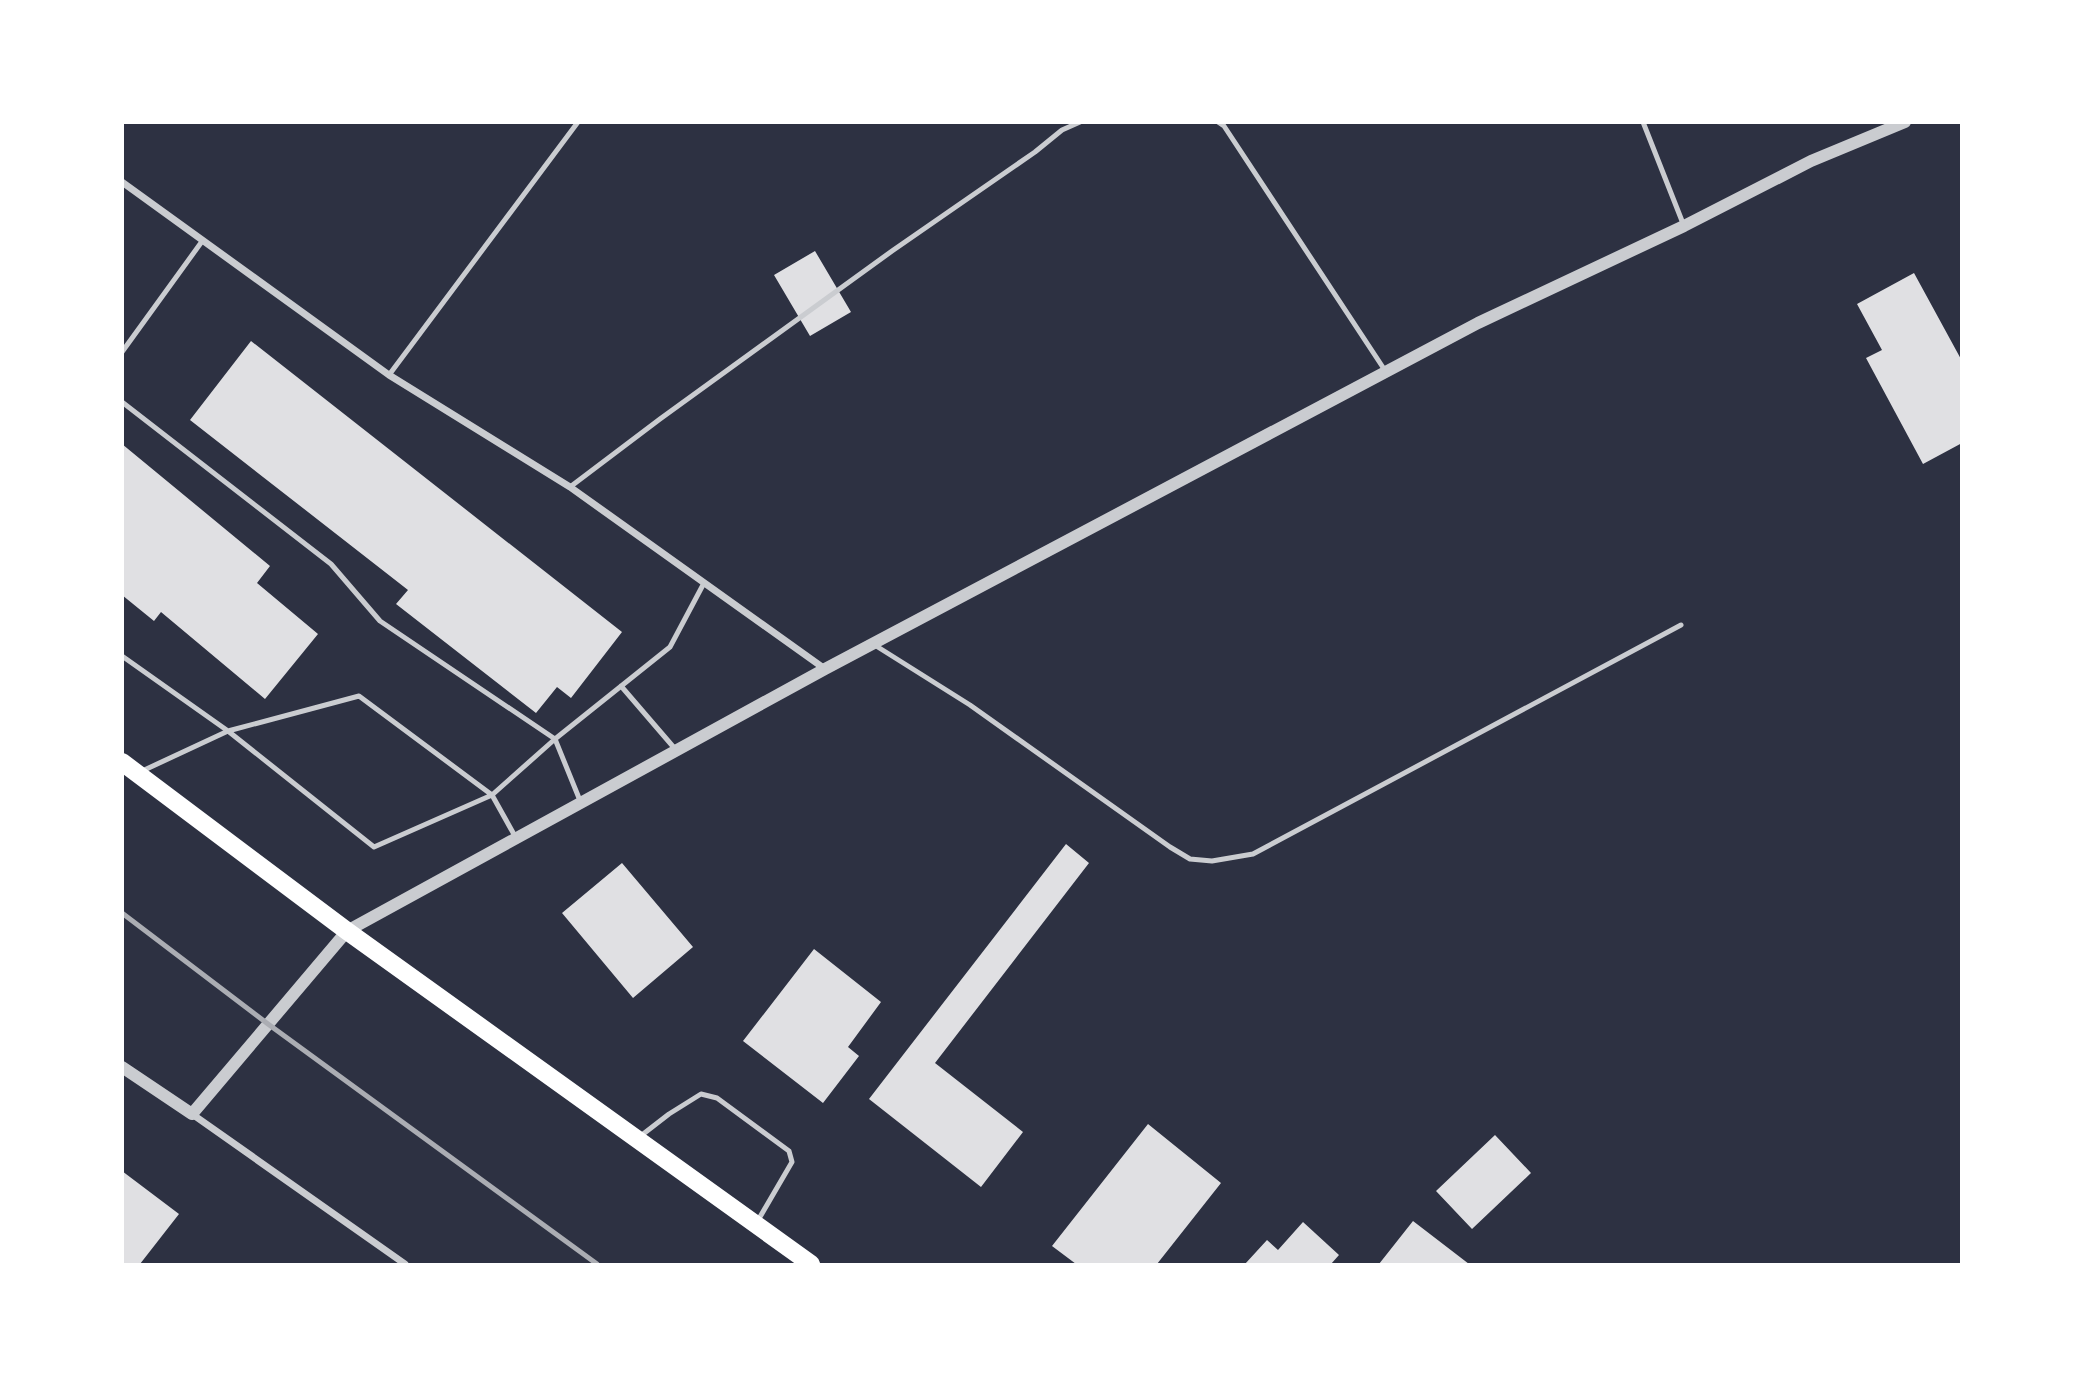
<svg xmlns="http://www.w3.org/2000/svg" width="2084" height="1387" font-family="Inter,sans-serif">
  <rect width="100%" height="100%" fill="#2d3142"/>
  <!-- building -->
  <path fill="#e0e0e3" d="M815,251L851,312L810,336L774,275Z
    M1914,273L1962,361V443L1923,464L1866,358L1882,350L1857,304Z
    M251,341L622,632L571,698L557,687L536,713L396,604L408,590L190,420Z
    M122,444L270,566L257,583L318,634L265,699L161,612L154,621L122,595Z
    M1066,844L1089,863L935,1063L1023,1132L981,1187L869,1099Z
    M622,863L693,947L633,998L562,913Z
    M814,949L881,1002L848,1047L859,1056L823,1103L743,1041Z
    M1148,1124L1221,1183L1157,1264H1076L1052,1246Z
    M1495,1135L1531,1173L1472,1229L1436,1191Z
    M122,1171L179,1214L140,1264H122Z
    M1413,1221L1469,1264H1379Z
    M1303,1222L1339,1255L1331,1264H1245L1267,1240L1278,1250Z"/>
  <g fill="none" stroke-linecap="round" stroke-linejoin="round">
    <!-- service -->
    <path stroke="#caccd0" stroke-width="5" d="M1218,122L1224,126L1386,372
      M1643,122L1684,226
      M122,352L203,240
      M389,375L578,122
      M122,402L331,564L380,621L555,739L581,803
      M570,487L660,419L892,251L1035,152L1062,130L1080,122
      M873,644L970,705L1170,847L1190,859L1212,861L1253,854L1681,625
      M122,656L228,731L374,847L492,795L359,696L228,731L140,772
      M621,686L676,750
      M516,838L492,795L555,739L670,647L704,583
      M638,1138L669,1114L701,1094L717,1098L789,1151L792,1162L757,1222"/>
    <!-- minor -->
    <path stroke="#caccd0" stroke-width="7" d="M122,182L389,375L570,487L825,669
      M192,1114L405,1264"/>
    <!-- tertiary -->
    <path stroke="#caccd0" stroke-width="12" d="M122,1067L192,1114L347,931L825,669L1478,323L1684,226L1811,161L1905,122"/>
    <!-- primary -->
    <path stroke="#fff" stroke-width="18" d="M122,762L347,931L811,1264"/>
    <!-- rail -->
    <path stroke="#abadb3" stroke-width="5" d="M122,913L268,1024L597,1264"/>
  </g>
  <!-- border -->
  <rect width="2084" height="1387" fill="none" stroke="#ffffff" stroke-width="248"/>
</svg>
